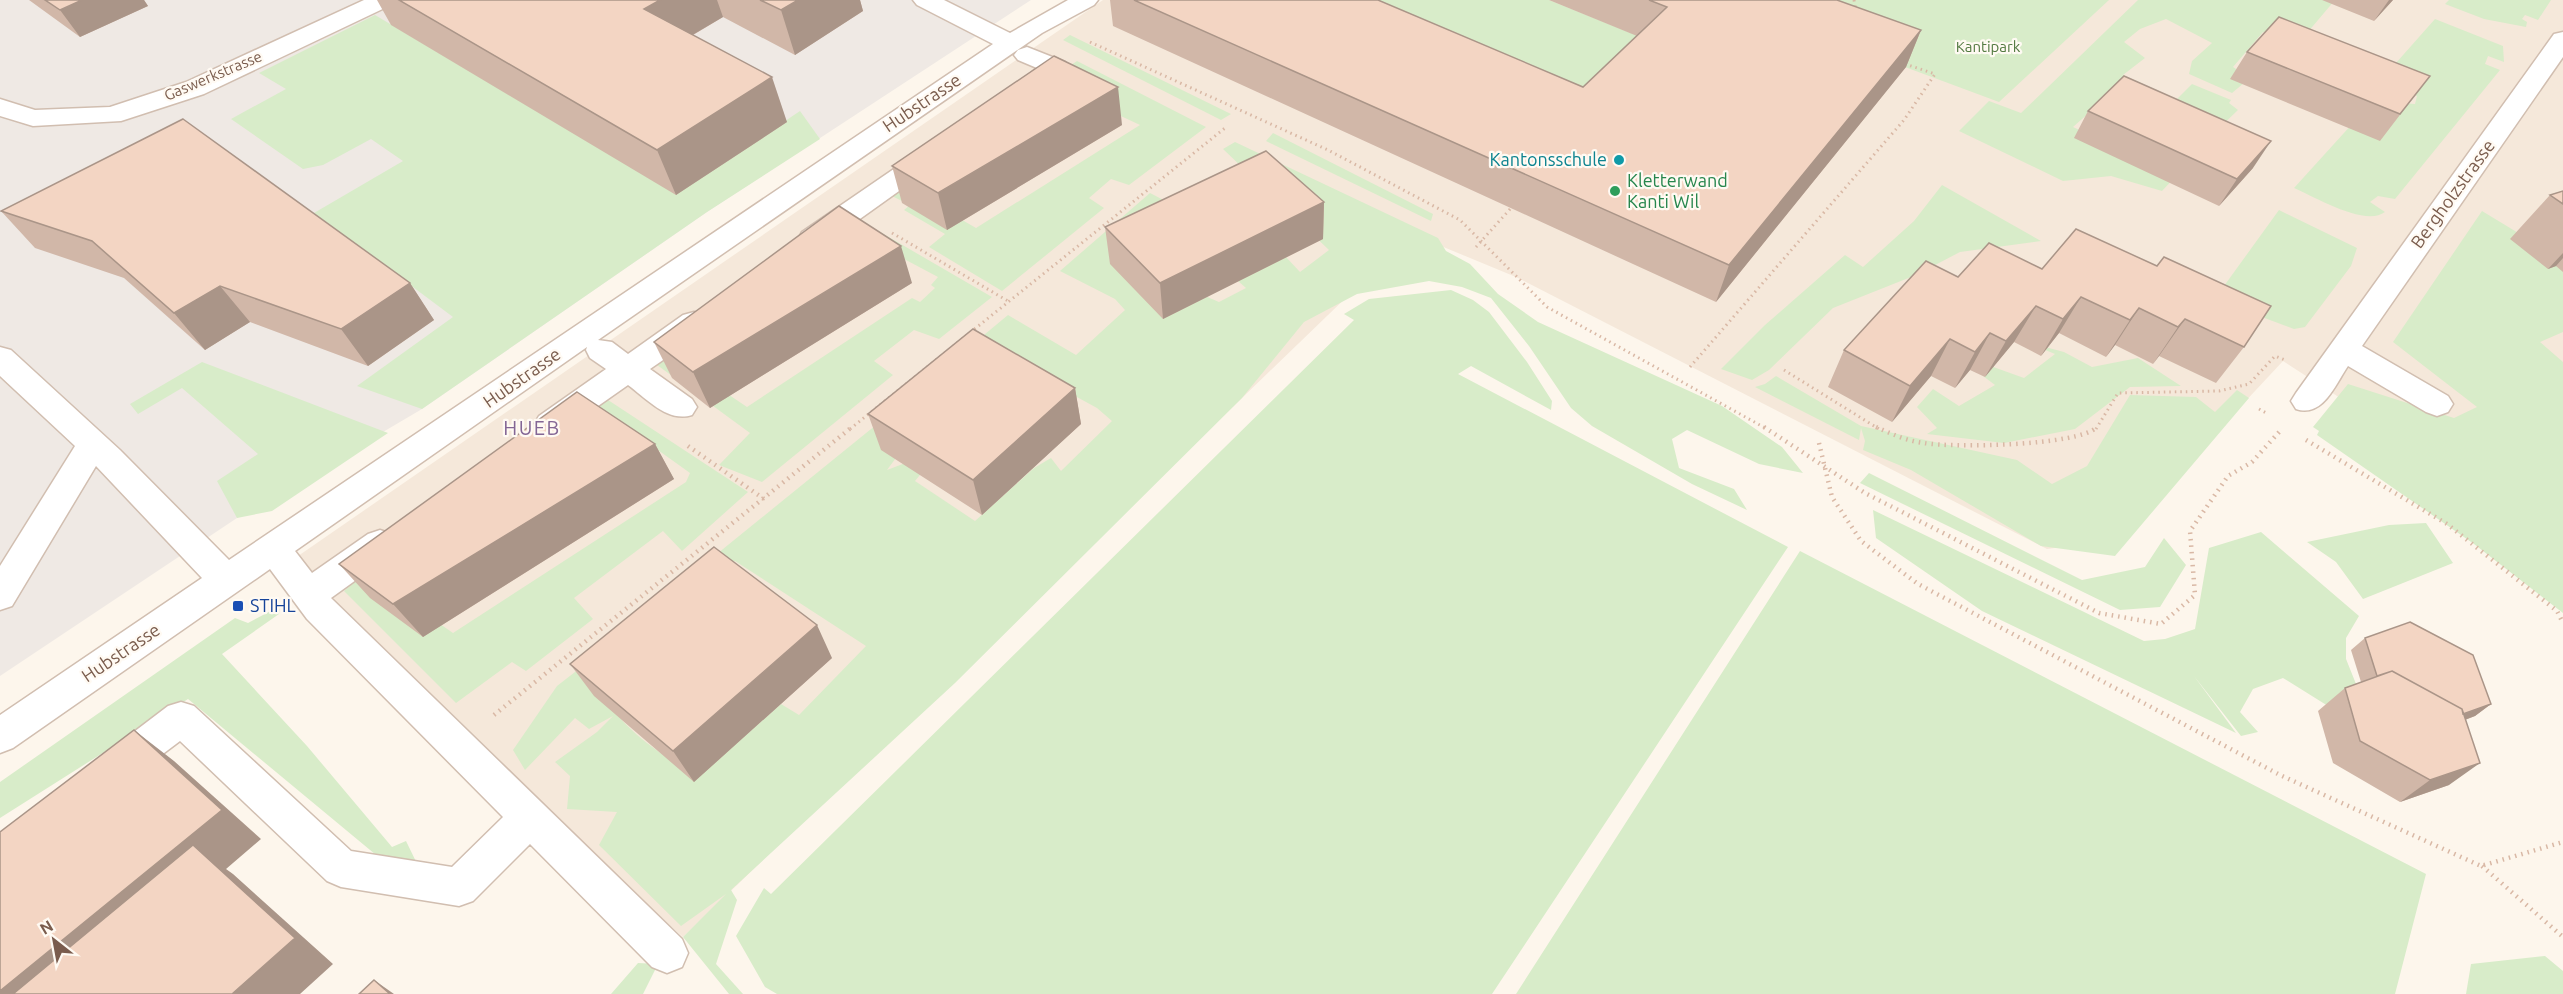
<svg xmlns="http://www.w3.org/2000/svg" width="2563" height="994" font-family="Ubuntu,sans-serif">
  <rect width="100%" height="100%" fill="#fdf6ec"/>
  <!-- residential -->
  <path fill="#f5e8da" d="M1103,0H2563V542L2283,361L2116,540L2047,549L1516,277L1412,234L683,937L272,574Z"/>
  <!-- industrial -->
  <path fill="#efe9e4" d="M0,0H1031L707,212L422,409L237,518L0,676Z"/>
  <!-- green -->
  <path fill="#d8ecc9" d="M1303,0H1549L1658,44L1576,124Z
    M1725,0H2109L1999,102Z
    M2138,0H2335L2296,46L2263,32L2233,67L2250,78L2232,93L2189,74L2192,61L2212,43L2166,19L2140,29L2124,42L2145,58L2123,75L2177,99L2192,84L2231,100L2229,103L2238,110L2213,134L2116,89L2073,127L2176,176L2162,191L2111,176L2063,181L1959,131L1989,101L2021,113Z
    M2449,0H2551L2538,20L2525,15L2522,19L2527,22L2526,27L2484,19L2445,4Z
    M375,15L676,194L800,111L820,139L707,212L422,409L357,386L453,317L314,213L403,161L371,139L323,165L303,169L231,119L286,89L259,73Z
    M2435,19L2503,46L2504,62L2488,56L2485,64L2500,70L2395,199L2378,196L2370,202L2385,212C2365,227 2315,197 2294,188L2353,123L2402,103L2415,104L2417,96L2380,81Z
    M1070,35L1231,114L1221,120L1063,40Z
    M1077,61L1206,127L1129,185L1111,179L1089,198L1104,208L1002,291L929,247L945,234L904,210L910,205L890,195L902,185L976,228L1140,125L1059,87L1024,97Z
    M1273,133L1433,214L1431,221L1266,141Z
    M1235,142L1438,238L1446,251L1470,264L1498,294L1538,322L1722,406L1782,447L1803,473L1759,464L1687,430L1672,439L1679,468L1734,489L1747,510L1692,484L1592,426L1571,408L1529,346L1491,298L1462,287L1429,281L1357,294L1304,322L1242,398L955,683L731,890L737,900L716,964L743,994H729L683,937L726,894L681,926L599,845L617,812L567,809L570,776L555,762L597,732L613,716L589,729L575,718L525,770L513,750L557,686L638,623L610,702C621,729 672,762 698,777L781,704L799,715L866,646L735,561L709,582L691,575L929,382L907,443L887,470L921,457L929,464L915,481L975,521L1034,468L1051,458L1061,471L1112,421L1097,408L989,349L949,364L1008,315L1076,355L1125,310L1115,299L1060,271L1150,193L1175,206L1198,293L1219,302L1246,288L1238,281L1285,256L1300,272L1329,250L1223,149Z
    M1942,185L2041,241L1960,252L1916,275L1833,308L1769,370L1752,380L1721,369L1765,325L1845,255L1863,267L1914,221Z
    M2279,210L2357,248L2351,266L2305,327L2294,329L2235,307L2224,286Z
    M2482,211L2515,231L2548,257L2563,259V332L2540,342L2563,362V613L2474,544L2317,435L2319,431L2313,427L2348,384L2454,418L2477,407L2393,342Z
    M856,218L992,297L939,339L914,330L874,361L893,375L762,482L719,465L750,433L653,362L667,353L747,407L912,298L920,302L935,288L931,285L938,277L857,234Z
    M1451,290L1473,300L1489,312L1527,362L1552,401L1551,410L1471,366L1458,374L1788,547L1492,994H777L765,987L736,936L764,888L771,894L1354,320L1344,314L1369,299Z
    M2026,342L2064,352L2092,367L2138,358L2181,386L2130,387L2075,429L2004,443L1927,434L1937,428L1917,407L1933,389L1959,406L1995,385L1975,370L1985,364L2024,378L2055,354Z
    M202,362L388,433L272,511L237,518L217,481L258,454L182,388L138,414L130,404Z
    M1776,376L1861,426L2017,460L2052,484L2087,466L2130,395L2196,397L2215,412L2237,390L2249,398L2115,556L2041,546L1911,470L1863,450L1865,441L1861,428L1859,440L1755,387L1765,384Z
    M605,398L748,492L682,551L663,531L574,598L593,619L526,671L512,662L456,703L344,591L375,565L430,617L453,633L686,482L690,473L609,415L561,431Z
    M1869,473L2082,580L2145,567L2164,538L2186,565L2160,607L2120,610L1860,483Z
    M1873,510L2144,641L2165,639L2195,629L2209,548L2261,532L2359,616L2346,638V659L2360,694L2328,706L2283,678L2253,689L2240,712L2258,732L2241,736L2194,676L2236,733L1982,611L1876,538Z
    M2426,523L2453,563L2363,599L2336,562L2307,542L2389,525Z
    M1800,551L2426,874L2395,994H1516Z
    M280,606L279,614L222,654L307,746L392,847L406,841L423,876L405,879L188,699L0,818V782L235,618L248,623Z
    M2545,956L2563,971V994H2466L2471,964Z
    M638,963L658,964L643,994H611Z"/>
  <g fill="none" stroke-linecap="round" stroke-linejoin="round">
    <defs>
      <path id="minor" d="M364,0H395L391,5L204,94L121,121L33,126L0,116V99L35,110L110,107L186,82Z
        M913,0H944L1010,33L1068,0H1098L1094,5L1042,33L598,340L612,342L628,354L683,315L694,312L705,315L709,323L705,331L650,369L692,399L697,407L692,415C668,423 647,399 628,385L561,432L550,436L539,432L534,424L539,416L606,369L590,358L586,350L587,347L295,551L312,573L368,534L380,530L392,534L397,544L392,554L331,598L682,939L688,953L682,967L667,973L652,967L530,844L473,901L459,906L341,887L327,881L180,741L127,781L114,786L101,781L95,769L101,757L168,706L181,702L194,706L351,851L452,867L503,817L307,619L270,569L13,748L0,753V715L202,578L96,466L12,606L0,610V566L75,446L0,376V347L11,350L120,450L229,560L993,44L917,5Z
        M2563,32V57L2362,346L2448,396L2453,404L2448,412L2437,416L2426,412L2348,366C2335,385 2323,418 2296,409L2291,401L2296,393L2554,34Z
        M1027,47L1065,62L1069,67C1059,81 1038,95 1021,91L1017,85L1037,68L1018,60L1014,55L1018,50Z
        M932,146L941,149L945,155L941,161L822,246L812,249L802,246L798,239L802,232L923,149Z"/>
    </defs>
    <!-- minor casing -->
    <use href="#minor" stroke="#d1beb0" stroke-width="3"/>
    <!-- path-far1 -->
    <path stroke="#d9b8a5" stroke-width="3" stroke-dasharray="1.5 4" stroke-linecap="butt" d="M1854,0L1856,11
      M1090,42L1328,150L1460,220L1547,307L1767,429
      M892,233L1008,301
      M1476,247L1511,208
      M1690,367L1904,120L1935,74L1905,64
      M1784,370L1879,429
      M2259,409L2268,414
      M850,429L1225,128
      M2096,429L2118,393L2219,391L2249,384L2275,356L2285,360"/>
    <!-- path -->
    <path stroke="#d9b8a5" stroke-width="4.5" stroke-dasharray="1.5 5" stroke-linecap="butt" d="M1764,427L1865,493L2099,613L2161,624L2195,595L2190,531L2228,476L2252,462L2280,431
      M1876,427C1892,434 1907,441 1924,443C1952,448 2079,446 2097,427
      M2306,440L2447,524L2557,611L2563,623
      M1819,443L1832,497L1861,541L1918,584L2280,775L2481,866L2563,842
      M688,446L764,499
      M494,715L852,427
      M2482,866L2563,937"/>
    <!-- minor -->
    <use href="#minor" fill="#fff" fill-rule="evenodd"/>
  </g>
  <!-- wall -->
  <path fill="#d1b7a8" d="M29,0H144L148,6L80,37Z
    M377,0H860L863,11L795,55L723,17L693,35L787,122L676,195L391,25Z
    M1110,0H1378L1583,87L1637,36L1549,0H1837L1921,30L1906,67L1716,302L1113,26Z
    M2322,0H2393L2374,21Z
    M2247,52L2409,103L2380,141L2230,79Z
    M2088,111L2253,168L2219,206L2074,138Z
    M1122,125L947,230L902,203L892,166Z
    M2563,191V272L2556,266L2548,269L2510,239L2550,195Z
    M1324,202L1323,239L1163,319L1110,264L1105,227Z
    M1,211L410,283L434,320L368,366L250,322L205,350L124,278L35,248Z
    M2076,229L2244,347L2216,383L2159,356L2153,364L2115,345L2106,357L2059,333L2041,356L2014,342L1985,377L1970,370L1955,388L1931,376L1892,422L1828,387L1844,350L1958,277L2042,269Z
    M912,283L710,408L672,378L654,342Z
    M1075,388L1081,424L982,515L881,450L868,414Z
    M655,444L674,479L423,637L370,598L339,564Z
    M2365,638L2491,704L2475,716L2465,720L2449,785L2400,802L2333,763L2318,711L2345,688L2361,682L2351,650Z
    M832,658L694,782L594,696L570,664Z"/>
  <!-- shaded-wall -->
  <path fill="#aa9588" d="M82,0H144L148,6L80,37L60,10Z
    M660,0H717L723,17L662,53L644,9Z
    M798,0H860L863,11L795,55L781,10Z
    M2389,0H2393L2374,21Z
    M1921,30L1906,67L1716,302L1729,265Z
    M772,77L787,122L676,195L657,150Z
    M1118,87L1122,125L947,230L938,193Z
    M2271,141L2253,168L2219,206L2237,179Z
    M1324,202L1323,239L1163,319L1160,283Z
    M901,246L912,283L710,408L693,372Z
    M2563,253V258L2556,266L2548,269Z
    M410,283L434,320L368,366L341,329Z
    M220,286L250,322L205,350L174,313Z
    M2081,297L2059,333L2041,356L2063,319Z
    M2036,306L2014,342L1985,377L2006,341Z
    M2139,308L2115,345L2106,357L2130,320Z
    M2185,319L2159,356L2153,364L2178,327Z
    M1990,333L1970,370L1955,388L1975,352Z
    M1950,339L1931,376L1892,422L1910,386Z
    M1075,388L1081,424L982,515L973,480Z
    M655,444L674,479L423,637L393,604Z
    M817,625L832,658L694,782L673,751Z
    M2491,704L2475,716L2432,732L2448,720Z
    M134,730L174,761L261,839L226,869L233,874L333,964L300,994H0V991Z
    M2480,763L2449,785L2400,802L2430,780Z
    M374,980L394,994H390Z"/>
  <!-- building -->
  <path fill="#f3d5c3" stroke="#aa9588" stroke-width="1.5" d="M45,0H82L60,10Z
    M399,0H660L644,9L772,77L657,150Z
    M760,0H798L781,10Z
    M1134,0H1378L1583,87L1667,7L1649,0H1837L1921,30L1729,265Z
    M2279,17L2430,76L2400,114L2247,52Z
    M1054,56L1118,87L938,193L892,166Z
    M2124,76L2271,141L2237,179L2088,111Z
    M183,119L410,283L341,329L220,286L174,313L92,241L1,211Z
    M1266,151L1324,202L1160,283L1105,227Z
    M2563,191V204L2550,195Z
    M839,206L901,246L693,372L654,342Z
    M2076,229L2157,266L2164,257L2271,306L2244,347L2185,319L2178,327L2139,308L2130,320L2081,297L2063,319L2036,306L2006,341L1990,333L1975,352L1950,339L1910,386L1844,350L1926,261L1958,277L1989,243L2042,269Z
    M973,329L1075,388L973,480L868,414Z
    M577,392L655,444L393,604L339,564Z
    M714,547L817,625L673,751L570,664Z
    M2410,622L2473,655L2491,704L2463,714L2462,709L2392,671L2377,676L2365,638Z
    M2392,671L2462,709L2480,763L2430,780L2360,741L2345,688Z
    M134,730L222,810L0,991V832Z
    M193,845L295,938L232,994H13Z
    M374,980L390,994H359Z"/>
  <!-- markers -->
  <circle fill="#0f9aa8" stroke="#fffaf3" stroke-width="2" cx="1619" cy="160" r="6"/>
  <circle fill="#2e9e5b" stroke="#fffaf3" stroke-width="2" cx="1615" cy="191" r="6"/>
  <rect fill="#1a4fb4" stroke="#fffaf3" stroke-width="2" x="232" y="600" width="12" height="12" rx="3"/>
  <g text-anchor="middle" stroke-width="4.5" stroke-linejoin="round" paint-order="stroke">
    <!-- far-park labels -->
    <g font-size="15" fill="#537a41" stroke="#fffaf3">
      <text x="1988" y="52">Kantipark</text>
    </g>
    <!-- far-street labels -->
    <g font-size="15" fill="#7a5c4d" stroke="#fffaf3">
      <text transform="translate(213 76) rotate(-23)" y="5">Gaswerkstrasse</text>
    </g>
    <!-- street labels -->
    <g font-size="18" fill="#7a5c4d" stroke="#fffaf3">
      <text transform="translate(922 103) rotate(-34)" y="6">Hubstrasse</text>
      <text transform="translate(2453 194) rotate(-54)" y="6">Bergholzstrasse</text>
      <text transform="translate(522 378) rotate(-35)" y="6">Hubstrasse</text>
      <text transform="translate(121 653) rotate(-34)" y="6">Hubstrasse</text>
    </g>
    <!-- culture labels -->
    <g font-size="18" fill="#0d838f" stroke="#fffaf3" text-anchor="end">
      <text x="1607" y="166">Kantonsschule</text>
    </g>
    <!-- leisure labels -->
    <g font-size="18" fill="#27864d" stroke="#fffaf3" text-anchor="start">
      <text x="1627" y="187">Kletterwand<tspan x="1627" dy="21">Kanti Wil</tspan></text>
    </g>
    <!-- transit labels -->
    <g font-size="18" fill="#164399" stroke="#fffaf3" text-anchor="start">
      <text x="250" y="612">STIHL</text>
    </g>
    <!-- neighbourhood labels -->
    <g font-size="20" letter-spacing="1.5" fill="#846695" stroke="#fffaf3">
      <text x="532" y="435">HUEB</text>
    </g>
  </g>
  <!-- north arrow -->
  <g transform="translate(54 940) rotate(329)" stroke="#fffaf3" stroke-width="4.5" paint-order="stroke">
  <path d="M0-4.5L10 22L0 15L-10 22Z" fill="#7a5c4d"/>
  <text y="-9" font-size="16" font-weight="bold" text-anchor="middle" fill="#7a5c4d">N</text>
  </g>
</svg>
